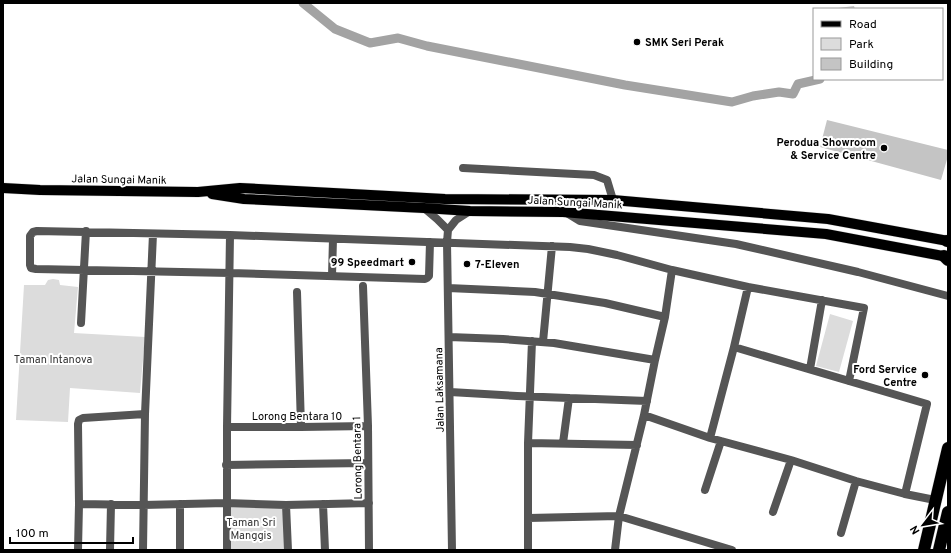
<svg xmlns="http://www.w3.org/2000/svg" width="951" height="553" font-family="Overpass,sans-serif">
  <rect width="100%" height="100%" fill="#fff"/>
  <!-- green -->
  <path fill="#dcdcdc" d="M53,279L59,280L60,285L78,287L74,333L145,337L140,393L70,388L68,422L16,420L24,285H45L48,280Z
    M830,314L853,321L839,372L816,366Z
    M229,506L283,508L285,550H229Z"/>
  <g fill="none" stroke-linecap="round" stroke-linejoin="round">
    <!-- canal -->
    <path stroke="#a3a3a3" stroke-width="9" d="M303,3L335,29L370,43L398,38L427,46L625,85L732,102L753,96L779,92L793,94L798,84L820,79"/>
  </g>
  <!-- building -->
  <path fill="#c4c4c4" d="M854,6L855,9H838V8Z
    M827,120L948,150V156L941,180L820,147Z"/>
  <g fill="none" stroke-linecap="round" stroke-linejoin="round">
    <defs>
      <path id="major" d="M3,188L40,190L198,192L240,188L445,199L613,200L828,219L948,241
        M212,194L244,199L424,208L470,211L563,212L826,234L948,257"/>
      <path id="highway" d="M947,241H948
        M944,256L948,260
        M924,550L948,448
        M939,550L948,512"/>
    </defs>
    <!-- major casing -->
    <use href="#major" stroke="#dbdbdb" stroke-width="11"/>
    <!-- highway casing -->
    <use href="#highway" stroke="#dbdbdb" stroke-width="13"/>
    <!-- minor -->
    <path stroke="#555" stroke-width="8" d="M463,168L594,175L607,180L613,200
      M424,208L437,219L448,230
      M567,213L580,221L736,244L858,272L948,296
      M430,242L429,276L427,278L425,279L230,273L36,269L31,268L30,265V236L33,232L37,231L230,235L570,247L588,249L617,255L672,270
      M332,276L333,239
      M363,286L368,426L369,550
      M448,288L535,292L605,303L665,317
      M297,292L301,427
      M81,323L86,231
      M449,337L503,339L554,343L655,360
      M543,342L552,246
      M734,347L927,404L905,494
      M810,369L822,300
      M450,392L517,396L647,401
      M145,414L83,418L79,420L78,424L79,504L143,505L226,503L286,505L369,503
      M644,415L710,438L791,460L856,481L905,494L935,500
      M227,427H301L368,426
      M710,438L734,347L748,287
      M528,443L637,445
      M563,443L569,398
      M226,465L368,463
      M705,490L721,441
      M323,504L325,550
      M286,505L288,550
      M773,512L791,460
      M528,518L619,516L732,550
      M841,533L856,481
      M78,550L79,504
      M110,550L111,504
      M143,550L145,414L153,234
      M180,550V504
      M227,550V427L230,235
      M452,550L447,242L448,230L456,220L470,211
      M528,550V443L532,341
      M615,550L619,516L644,415L655,360L665,317L672,270L748,287L864,308L849,381"/>
    <!-- major -->
    <use href="#major" stroke="#000" stroke-width="10"/>
    <!-- highway -->
    <use href="#highway" stroke="#000" stroke-width="12"/>
  </g>
  <!-- markers -->
  <g fill="#000" stroke="#fff" stroke-width="1.5">
    <circle cx="637" cy="42" r="4"/>
    <circle cx="884" cy="148" r="4"/>
    <circle cx="412" cy="262" r="4"/>
    <circle cx="467" cy="264" r="4"/>
    <circle cx="925" cy="375" r="4"/>
  </g>
  <g text-anchor="middle" stroke-width="4" stroke-linejoin="round" paint-order="stroke">
    <!-- poi labels -->
    <g font-size="11" font-weight="bold" fill="#000" stroke="#fff" text-anchor="end">
      <text x="645" y="46" text-anchor="start">SMK Seri Perak</text>
      <text x="876" y="146">Perodua Showroom<tspan x="876" dy="13">&amp; Service Centre</tspan></text>
      <text x="404" y="266">99 Speedmart</text>
      <text x="475" y="268" text-anchor="start">7-Eleven</text>
      <text x="917" y="373">Ford Service<tspan x="917" dy="13">Centre</tspan></text>
    </g>
    <!-- street labels -->
    <g font-size="11" fill="#000" stroke="#fff">
      <text transform="translate(119 179) rotate(1)" y="4">Jalan Sungai Manik</text>
      <text transform="translate(575 202) rotate(3)" y="4">Jalan Sungai Manik</text>
      <text transform="translate(439 390) rotate(-91)" y="4">Jalan Laksamana</text>
      <text x="297" y="420">Lorong Bentara 10</text>
      <text transform="translate(357 458) rotate(-91)" y="4">Lorong Bentara 1</text>
    </g>
    <!-- park labels -->
    <g font-size="11" fill="#333" stroke="#fff">
      <text x="53" y="363">Taman Intanova</text>
      <text x="251" y="526">Taman Sri<tspan x="251" dy="13">Manggis</tspan></text>
    </g>
  </g>
  <!-- border -->
  <rect width="951" height="553" fill="none" stroke="#000000" stroke-width="8"/>
  <!-- legend -->
  <rect x="813" y="8" width="130" height="72" fill="#ffffff" stroke="#999999"/>
  <rect x="821" y="21" width="20" height="6" fill="#000000" stroke="#999999"/>
  <text x="849" y="28" font-size="12" fill="#000000">Road</text>
  <rect x="821" y="38" width="20" height="12" fill="#dcdcdc" stroke="#999999"/>
  <text x="849" y="48" font-size="12" fill="#000000">Park</text>
  <rect x="821" y="58" width="20" height="12" fill="#c4c4c4" stroke="#999999"/>
  <text x="849" y="68" font-size="12" fill="#000000">Building</text>
  <!-- north arrow -->
  <g transform="translate(923 525) rotate(239)" stroke="#ffffff" stroke-width="3" paint-order="stroke">
  <path d="M0-3L7 15L0 10L-7 15Z" fill="#000000"/>
  <text y="-6" font-size="11" font-weight="bold" text-anchor="middle" fill="#000000">N</text>
  </g>
  <!-- scale -->
  <path d="M10 537v6h123v-6" fill="none" stroke="#000000" stroke-width="2"/>
  <text x="16" y="537" font-size="12" fill="#000000" stroke="#ffffff" stroke-width="3" paint-order="stroke">100 m</text>
</svg>
